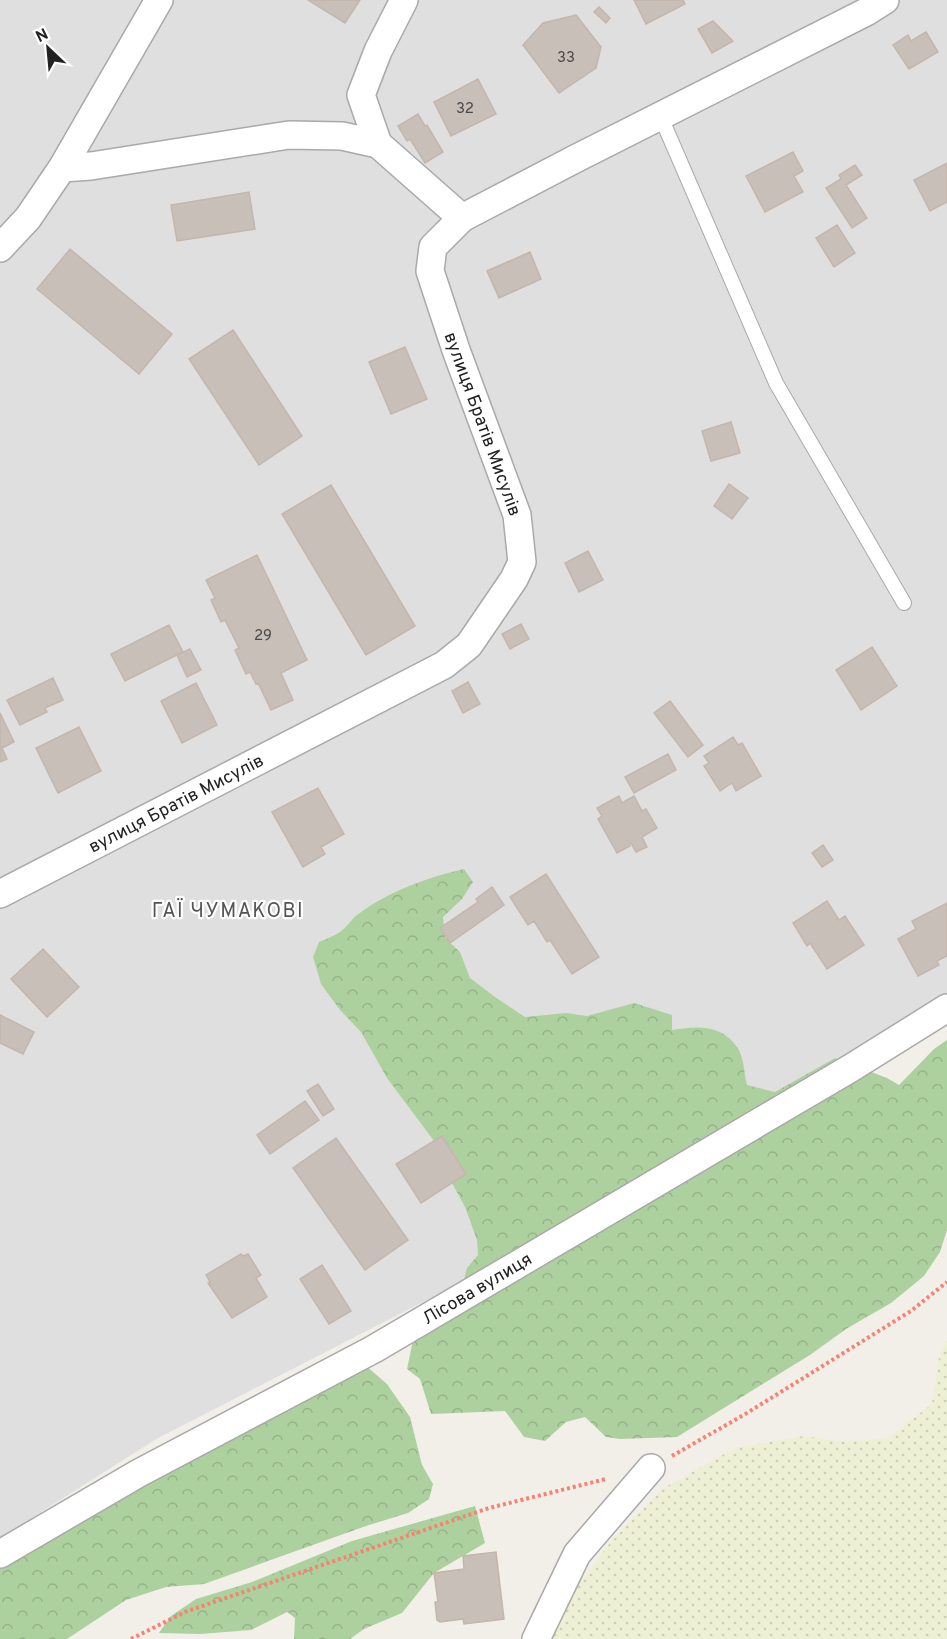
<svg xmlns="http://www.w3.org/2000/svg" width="947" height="1639" font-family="Overpass,sans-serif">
  <defs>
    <pattern id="farmland-dots" width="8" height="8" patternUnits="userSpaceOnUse" patternTransform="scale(1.5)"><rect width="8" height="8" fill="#eef0d5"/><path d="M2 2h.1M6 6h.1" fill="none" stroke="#ccceb7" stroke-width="1.8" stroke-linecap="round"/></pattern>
    <pattern id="forest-crowns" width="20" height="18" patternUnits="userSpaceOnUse" patternTransform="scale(1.5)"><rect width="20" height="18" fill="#add19e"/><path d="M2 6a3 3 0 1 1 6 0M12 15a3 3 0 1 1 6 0" fill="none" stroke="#95b388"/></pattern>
  </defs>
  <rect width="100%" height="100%" fill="#f2efe9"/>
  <!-- residential -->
  <path fill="#e0dfdf" d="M0,0H947V1025L534,1245L158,1438L0,1538Z"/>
  <!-- farmland -->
  <path fill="url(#farmland-dots)" d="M947,1340V1639H550L579,1583L610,1543L662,1489L735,1448L804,1436L846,1442L888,1438L932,1404L939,1358Z"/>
  <!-- forest -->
  <path fill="url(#forest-crowns)" d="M464,869L473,882L462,899L443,917L445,938L460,952L470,978L495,997L525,1017L566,1013L587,1016L634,1003L672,1015V1030C698,1026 721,1024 737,1047C744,1056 744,1074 747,1085L775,1092L835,1058L887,1078L899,1085L934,1049L947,1040V1230L940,1252L924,1276L891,1303L846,1329L810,1355L677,1437L620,1439L606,1437L585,1417L566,1422L545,1441L524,1437L505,1411L431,1414L420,1379L407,1369L413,1340L457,1308L467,1268L478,1255L477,1240L465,1207L445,1170L434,1141L387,1078L361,1032L340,1010L321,984L313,957L319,942C326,939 334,936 340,932C347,927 351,920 357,915C389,891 426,878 464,869Z
    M365,1365L387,1384L410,1417L422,1465L433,1484L429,1499L408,1513L366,1526L204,1584L166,1587L126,1600L67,1639H0V1545Z
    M475,1506L485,1543L434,1573L402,1613L364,1629L350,1639H294L295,1618L287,1612L251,1630L200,1634L159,1633L171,1616L196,1599L252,1582L352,1541Z"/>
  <!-- building -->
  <path fill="#c7bfb8" stroke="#c4b6ab" stroke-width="1.5" d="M308,0H360L345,23Z
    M634,0H683L685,4L646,24Z
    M599,7L610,18L606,23L594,12Z
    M576,15L601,47L596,68L559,93L523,45L543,23Z
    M713,21L733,41L712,53L698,29Z
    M926,32L938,52L909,69L893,45L908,35L911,41Z
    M478,79L496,114L451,136L434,102Z
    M418,114L425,126L427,125L443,152L425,163L410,139L407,141L398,126Z
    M793,152L803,171L794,176L803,192L765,212L746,176Z
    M947,163V202L930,211L914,180Z
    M855,165L862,175L846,185L867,218L852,228L826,188L841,179L839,175Z
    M249,192L255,229L177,241L171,205Z
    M837,225L855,253L834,267L816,238Z
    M70,249L172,334L139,374L37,289Z
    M530,252L541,279L499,298L487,271Z
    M233,330L302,436L259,465L189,359Z
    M405,347L427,399L391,414L369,362Z
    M731,422L740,453L711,461L702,431Z
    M729,484L748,498L732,519L714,506Z
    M331,485L415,626L366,655L282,514Z
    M588,551L603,580L579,592L565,563Z
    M257,555L307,660L281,673L293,700L271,710L258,683L256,684L250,672L246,674L235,650L239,648L225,620L221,622L211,600L215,598L206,580Z
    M521,624L529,639L510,649L502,634Z
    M169,625L183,652L125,681L111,654Z
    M872,647L897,686L861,710L836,670Z
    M190,649L201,670L187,677L177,655Z
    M53,678L63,700L45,708L47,712L20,725L7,700Z
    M468,682L480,704L463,713L452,691Z
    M196,683L217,725L182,743L161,701Z
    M670,701L703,745L688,757L654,713Z
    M0,713L14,742L2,748L7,759L0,762Z
    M79,727L101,771L58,793L36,748Z
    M733,737L738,745L742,743L761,776L736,791L732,783L720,791L704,766L709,763L704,756Z
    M668,754L676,770L634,793L625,777Z
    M318,788L344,834L321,847L325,854L303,867L272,812Z
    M619,796L622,803L634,796L642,811L646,809L657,828L642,837L647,847L636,852L631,843L629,844L630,846L617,853L598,819L602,816L597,808Z
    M823,845L833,860L822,867L812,853Z
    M546,874L599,957L572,974L550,940L547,942L534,921L528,925L510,897Z
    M492,887L504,905L450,943L440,928L478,902L476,899Z
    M827,901L839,920L845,916L864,945L827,969L810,943L807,946L793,923Z
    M947,903V956L937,961L939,965L918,976L898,939L916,929L912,921Z
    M43,949L79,987L47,1017L11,979Z
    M0,1015L34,1032L23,1054L0,1043Z
    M318,1084L334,1109L323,1116L307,1091Z
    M305,1101L319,1120L270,1154L257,1135Z
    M442,1136L466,1174L421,1203L396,1164Z
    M336,1138L408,1240L365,1270L293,1168Z
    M241,1254L243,1256L248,1254L261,1275L256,1278L267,1297L232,1318L208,1283L210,1282L206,1275Z
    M322,1265L351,1311L329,1324L300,1279Z
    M496,1552L504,1619L464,1624L463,1619L440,1622L437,1620L435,1602H438L434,1573L464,1569L463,1556Z"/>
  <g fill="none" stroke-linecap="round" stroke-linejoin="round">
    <defs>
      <path id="service" d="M660,115L776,383L904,603"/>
      <g id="minor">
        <path d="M404,0L378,51L361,95L378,144L462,218"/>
        <path d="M62,168L91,166L289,135L342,136L378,144"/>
        <path d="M0,248L28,218L62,168L159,0"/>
        <path id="s1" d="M0,894L444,665L469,645L514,579L522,562L517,515L456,350L430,271L433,247L462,218L575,159L866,12L885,0"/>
        <path id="s2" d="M0,1554L139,1473L374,1349L851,1068L947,1008"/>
        <path d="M536,1639L577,1554L651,1468"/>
      </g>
    </defs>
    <!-- service casing -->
    <use href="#service" stroke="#a9a9a9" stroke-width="16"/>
    <!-- minor casing -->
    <use href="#minor" stroke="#a9a9a9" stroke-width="30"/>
    <!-- path -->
    <path stroke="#fa8072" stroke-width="4" stroke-dasharray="3 3" stroke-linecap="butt" d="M672,1456L747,1413L911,1311L947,1282
      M131,1639L185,1612L489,1508L606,1479"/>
    <!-- service -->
    <use href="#service" stroke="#fff" stroke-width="14"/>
    <!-- minor -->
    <use href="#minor" stroke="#fff" stroke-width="27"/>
  </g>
  <g text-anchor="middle" stroke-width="4.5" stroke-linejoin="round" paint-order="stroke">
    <!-- number labels -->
    <g font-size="15" fill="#4b4948">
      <text x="566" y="62">33</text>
      <text x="465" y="113">32</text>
      <text x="263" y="640">29</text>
    </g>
    <!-- street labels -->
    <g font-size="18" fill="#222" stroke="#fff">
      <text transform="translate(483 424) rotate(70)" y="6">вулиця Братів Мисулів</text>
      <text dy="6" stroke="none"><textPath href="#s1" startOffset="198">вулиця Братів Мисулів</textPath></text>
      <text dy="6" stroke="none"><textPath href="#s2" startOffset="546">Лісова вулиця</textPath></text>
    </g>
    <!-- neighbourhood labels -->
    <g font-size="20" letter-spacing="1.5" fill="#555" stroke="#fff">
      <text x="228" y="917">ГАЇ ЧУМАКОВІ</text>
    </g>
  </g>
  <!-- north arrow -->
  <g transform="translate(48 48) rotate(334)" stroke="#ffffff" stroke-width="4.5" paint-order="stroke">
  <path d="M0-4.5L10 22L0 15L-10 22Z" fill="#222222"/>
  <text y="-9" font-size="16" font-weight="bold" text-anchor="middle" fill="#222222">N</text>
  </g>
</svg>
